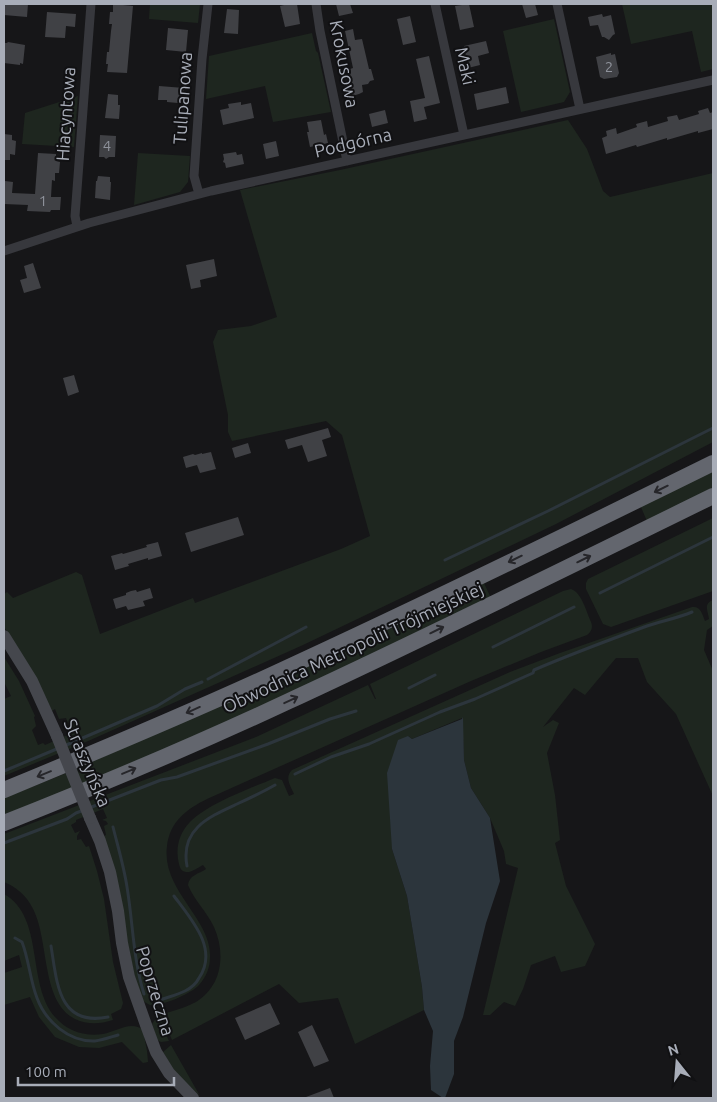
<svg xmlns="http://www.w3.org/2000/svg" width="717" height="1102" font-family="Ubuntu,sans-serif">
  <rect width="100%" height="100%" fill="#161618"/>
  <!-- green -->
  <path fill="#1e261f" d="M150,4H200L198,23L149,19Z
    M622,4H713V69L701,72L692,31L631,44Z
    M554,19L570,92L564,102L521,112L503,31Z
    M312,33L316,51L318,53L331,112L273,122L265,86L206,99L209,56Z
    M78,96L74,147L22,144L25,113Z
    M568,120L587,149L603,191L610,197L713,173V442L556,524L303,645L86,742L4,776V699L11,696L4,682V657L19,681L35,716L34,717L36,726L32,730L38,745L43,743L45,745L72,733L66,718L59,719L55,709L52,711L18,648L4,627V594L7,592L13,598L76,572L82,575L100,634L193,598L195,603L341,549L370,536L342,435L326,421L232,441L228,432V415L213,342L218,330L251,326L277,317L240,190L340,170Z
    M138,153L190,156L188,182L180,192L134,205Z
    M713,470V489L647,521L640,505Z
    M713,518V591L611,627L603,624L586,589V583L588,579Z
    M483,581L491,598L226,723L4,817V798L79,768Z
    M571,589C582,593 586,611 591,622C593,627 592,631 587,635L541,652L471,681L207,799C187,809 170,821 167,846C161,890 212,919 210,957C210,968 206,977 199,985C192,993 161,1007 150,1005C145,1003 142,1000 139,995L104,836L106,835L104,826L108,824L106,821L102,820L107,818L103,809L76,820V822L71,825L75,833L80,831L77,836V840L81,839L86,847L89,846L97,871L104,899L113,962L123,1003L121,1009L111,1014L113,1020C100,1024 88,1025 75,1019C40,1001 50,939 32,907C26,895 16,887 4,882V834L256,737L368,685L375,699H376L370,684L563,591Z
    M713,600V626L707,630L704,650L713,671V796L676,714L647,682L638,658H616L585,695L574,688L543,727L553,720L559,723L547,753L555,795L560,840L555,843L566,886L595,944L585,966L561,972L555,956L531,965L523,989L515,1006L504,1002L490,1015H483L518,868L506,864L504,851L490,818L471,788L464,760L462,718L412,739L408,736L392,849L407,896L422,987L424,1010L355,1044L338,998L299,1003L279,984L172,1040L164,1021L161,1024L169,1041L161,1042L157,1040L152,1024L154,1021L160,1015C172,1011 185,1008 196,1002C222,986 226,954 214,927C207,912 194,900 188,885C189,875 199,874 206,869L203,865C199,867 191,873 186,872C181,871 180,868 179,864C175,849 179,833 190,822C209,803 249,789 275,778L282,780L289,796L294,794C291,786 284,778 292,770L510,672L560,653L692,607C701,606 702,614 705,621L709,619C708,611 703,604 713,600Z
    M4,894C45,917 26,983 55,1017C67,1031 85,1037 103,1034C116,1032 131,1020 143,1030L147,1051L148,1062L143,1063L122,1042L99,1048L79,1047L55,1037L39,1017L30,997L4,1005V973L22,967L19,955L4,961Z
    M171,1045L200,1096L173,1070L163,1052Z"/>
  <!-- water -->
  <path fill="#2c353c" d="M463,717L464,760L471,788L490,818L500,881L486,923L463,1017L454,1041V1074L445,1098H443L431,1090L430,1066L433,1031L424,1010L422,987L407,896L392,849L387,773L398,740L408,736L412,739L462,719Z"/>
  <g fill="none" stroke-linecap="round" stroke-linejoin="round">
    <!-- stream -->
    <path stroke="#2c353c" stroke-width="3" d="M445,560L548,511L689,440L713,428
      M600,593L713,537
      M493,647L574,607
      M208,679L306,627
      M409,688L435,675
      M64,746L157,706L185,689L202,682
      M4,771L59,748
      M295,774L331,757L369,744L440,712L475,699L533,673L534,670C571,654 609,640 647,626C662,621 678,618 692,612
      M89,808L161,780L177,777L268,744L330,719L356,711
      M113,827C118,847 124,867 127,887C133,923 133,959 144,994
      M4,843L67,819L76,813L84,810
      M187,866C180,829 209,817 237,804C250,798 263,792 275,785
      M15,938L22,942C29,960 30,980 37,998C46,1022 69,1042 95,1041C103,1040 111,1037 118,1035
      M51,946C57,982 58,1027 108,1017
      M160,1000C168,997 177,995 185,991C191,988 196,984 199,978C219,949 191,919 174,896"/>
  </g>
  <!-- building -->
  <path fill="#404145" d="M4,4H28L27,17L4,15Z
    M113,4L133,6L127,73L107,72L108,64H106L107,52H109L111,31L112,24H109L110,12H113Z
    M288,4H297L300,24L285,27L280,6Z
    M336,4H350L353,13L339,16Z
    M469,4L474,27L460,30L455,6Z
    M522,4H535L538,15L526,18Z
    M227,9L239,10L238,34L224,33Z
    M47,12L76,14L75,27L66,26L65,38L45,37Z
    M602,14L603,17L611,15L615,34L613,35L609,40L604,37H602L598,25L590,26L588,17Z
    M410,16L416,42L403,45L397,19Z
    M168,28L188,30L186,52L166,50Z
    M353,29L355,40L362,39L369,69H371L374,80L370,81L368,84L362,85L363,92L359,94L352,96L351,88L346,86L349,83L347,70L353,68L345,31Z
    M486,41L489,53L478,56L480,65L468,68L464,46Z
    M8,42L25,45L23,64L20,63V65L4,63V43H7Z
    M611,53V55L615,54L619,73L617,77L604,79L600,77L596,57Z
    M429,56L440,103L424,107L427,119L414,122L410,101L425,98L416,59Z
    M159,86L184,88L183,102L178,101V103L167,102V100H158Z
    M506,87L509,103L477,110L474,94Z
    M108,94L118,95V105H120L119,119L105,118Z
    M241,102V105L251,103L254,118L223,125L220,110L229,108L228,104Z
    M708,108L710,113L713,112V129L698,133V131L667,140V138L637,147L636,145L606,154L602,138L607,136L606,131L616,128L617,134L637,127L636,124L647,121L648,127L668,121L667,117L677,115L679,120L699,114L698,111Z
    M385,110L388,123L372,127L369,114Z
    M321,120L324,135L326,134L328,143L310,147L307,132H309L307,122Z
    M4,134L12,135V140L16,141L15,155L10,154V160H4Z
    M100,135L116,136L115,157H109L106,159L104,157H99Z
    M276,141L279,156L266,159L263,144Z
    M236,152L237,155L242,154L244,164L226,168L225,163L223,162L224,159L223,154Z
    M38,153L56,154V161L60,162L59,173H55V181L52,180L51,197H61L60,210H51L50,212L27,211L28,205L4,204V184L5,181L13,182L12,193L35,194Z
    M98,176L110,177V182H111L110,200L95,198L96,181H97Z
    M214,259L217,276L200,280L201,287L191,289L186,265Z
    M33,263L41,288L24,293L20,280L27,278L24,266Z
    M74,375L79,392L68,396L63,378Z
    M328,428L331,437L322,440L327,456L308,462L302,445L288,449L285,440Z
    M248,443L251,453L235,458L232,448Z
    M211,452L216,469L200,473L197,465L186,468L183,457L193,454L195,455L202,453V454Z
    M238,517L244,535L191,552L185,533Z
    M158,542L162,556L148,560V558L128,564L129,566L115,570L111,556L122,553L123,554L147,547L146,545Z
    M150,588L153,598L143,601L145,606L128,610L126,606L116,609L113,599L126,595V593L131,591L136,590L137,592Z
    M270,1003L280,1024L245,1040L235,1018Z
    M312,1025L329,1061L314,1067L298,1032Z
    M330,1088L334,1098H306V1097Z"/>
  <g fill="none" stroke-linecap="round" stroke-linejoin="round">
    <!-- street -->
    <path stroke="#37383d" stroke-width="9" d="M316,4L320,31L347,161
      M435,4L464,135
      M557,4L580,109
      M199,194L194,176L202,59L208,4
      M77,226L75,216L91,4
      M4,251L89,223L211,191L713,80"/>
    <!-- secondary -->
    <path stroke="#45474d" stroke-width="12" d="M4,636L32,681L57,736
      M90,818L100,841L110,872L118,911L122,943L129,977L146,1025L156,1052L169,1073L193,1098"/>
    <!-- highway -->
    <path stroke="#63666e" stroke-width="16" d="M4,790C96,752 187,714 278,672C424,605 569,534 713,463
      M4,823C100,785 195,745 289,701C432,635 572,565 713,496"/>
    <!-- secondary-bridge -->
    <path stroke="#45474d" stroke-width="12" d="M57,736L90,818"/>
  </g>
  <!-- one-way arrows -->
  <defs><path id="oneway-shaft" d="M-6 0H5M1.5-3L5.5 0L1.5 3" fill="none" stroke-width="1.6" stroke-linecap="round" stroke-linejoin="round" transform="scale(1.25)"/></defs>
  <g stroke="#26262a">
    <use href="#oneway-shaft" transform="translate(661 489) rotate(154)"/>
    <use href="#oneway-shaft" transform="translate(515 559) rotate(154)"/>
    <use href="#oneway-shaft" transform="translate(584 559) rotate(-26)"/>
    <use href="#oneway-shaft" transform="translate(437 630) rotate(-26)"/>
    <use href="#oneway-shaft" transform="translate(291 700) rotate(-25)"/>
    <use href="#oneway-shaft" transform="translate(193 710) rotate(156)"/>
    <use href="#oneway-shaft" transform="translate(129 771) rotate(-23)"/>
    <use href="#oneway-shaft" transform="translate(44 774) rotate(158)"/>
  </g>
  <g text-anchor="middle" stroke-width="4" stroke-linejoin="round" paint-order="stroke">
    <!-- number labels -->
    <g font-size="15" fill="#8e929b">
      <text x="609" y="72">2</text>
      <text x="107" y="151">4</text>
      <text x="43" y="206">1</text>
    </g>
    <!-- street labels -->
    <g font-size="18" fill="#a8adb8" stroke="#111113">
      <text transform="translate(344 64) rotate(79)" y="6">Krokusowa</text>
      <text transform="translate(465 66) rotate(77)" y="6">Maki</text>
      <text transform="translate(183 98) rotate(-86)" y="6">Tulipanowa</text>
      <text transform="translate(66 114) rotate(-86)" y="6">Hiacyntowa</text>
      <text transform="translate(353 143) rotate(-13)" y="6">Podgórna</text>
      <text transform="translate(353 648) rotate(-25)" y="6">Obwodnica Metropolii Trójmiejskiej</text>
      <text transform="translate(87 763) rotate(67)" y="6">Straszyńska</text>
      <text transform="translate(155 991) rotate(73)" y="6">Poprzeczna</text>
    </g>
  </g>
  <!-- border -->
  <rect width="717" height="1102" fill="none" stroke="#a8adb8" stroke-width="10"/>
  <!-- north arrow -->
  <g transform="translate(677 1062) rotate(343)" stroke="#111113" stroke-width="4" paint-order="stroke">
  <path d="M0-4L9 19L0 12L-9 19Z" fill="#a8adb8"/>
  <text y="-8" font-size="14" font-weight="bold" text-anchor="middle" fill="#a8adb8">N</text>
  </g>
  <!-- scale -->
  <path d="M18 1077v8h156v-8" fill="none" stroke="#a8adb8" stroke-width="2.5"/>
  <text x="25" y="1077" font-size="15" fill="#a8adb8" stroke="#111113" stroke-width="4" paint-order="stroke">100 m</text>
</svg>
